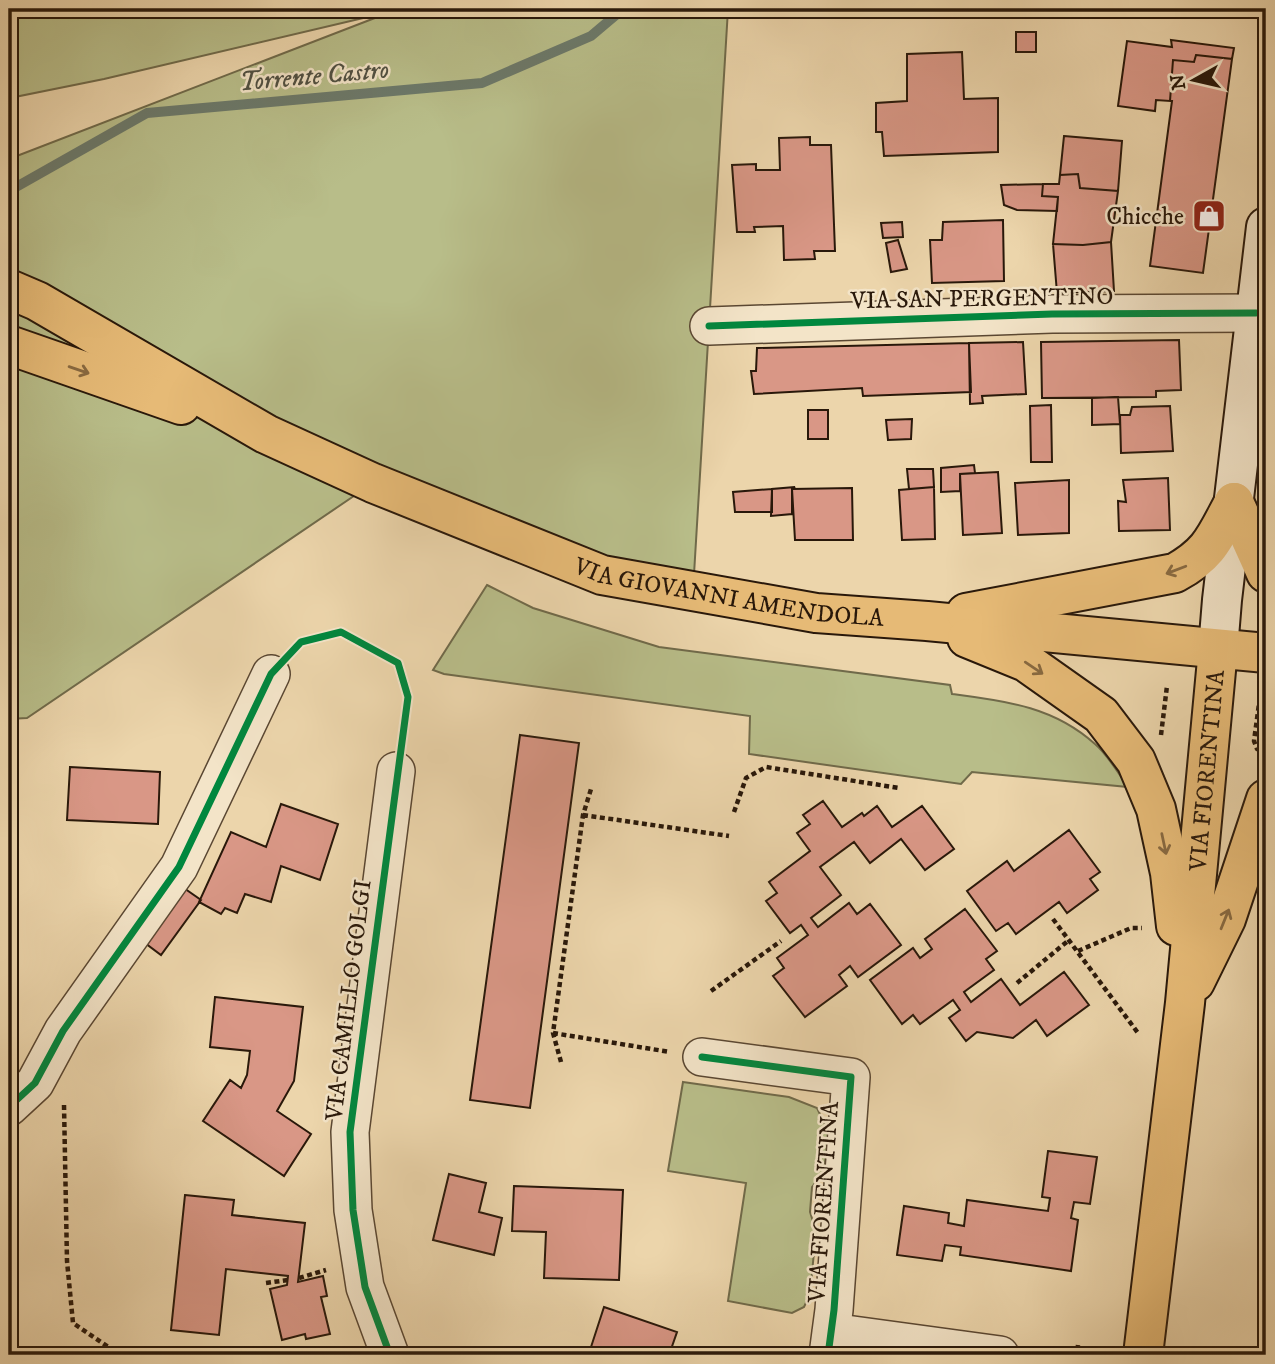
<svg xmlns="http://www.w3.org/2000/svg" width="1275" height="1364" font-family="'IM FELL DW Pica',serif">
  <rect width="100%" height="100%" fill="#ecd5ab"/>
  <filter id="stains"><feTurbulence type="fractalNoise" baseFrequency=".00286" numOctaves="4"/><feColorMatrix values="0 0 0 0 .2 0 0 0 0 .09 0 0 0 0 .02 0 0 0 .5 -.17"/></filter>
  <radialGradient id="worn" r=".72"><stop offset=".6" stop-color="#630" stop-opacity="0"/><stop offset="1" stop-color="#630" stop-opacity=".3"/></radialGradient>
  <!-- green -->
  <path fill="#b8bd89" stroke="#706a4a" stroke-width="2" d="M30,9H728L693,591L373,483L27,718L9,719V159L393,11L104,79L15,97L9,104V21Z
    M487,585L533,608L659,647L950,685L952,694C1005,701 1053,706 1095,744C1108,755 1118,773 1128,787L972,772L961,784L749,754L750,716L444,674L433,670Z
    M683,1082L789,1097L817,1108L829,1133L824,1171L812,1187L810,1212L816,1231L810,1294L804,1307L792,1313L728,1301L746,1183L668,1171Z"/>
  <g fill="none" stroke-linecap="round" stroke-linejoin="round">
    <!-- stream -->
    <path stroke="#6c796a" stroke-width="10" d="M9,191L147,113L482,83L591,36L623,9"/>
  </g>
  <!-- building -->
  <path fill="#d99786" stroke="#29180a" stroke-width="2" d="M1016,32H1036V52H1016Z
    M1171,40L1234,48L1232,59L1196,55L1194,62L1173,60L1170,101L1156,100L1155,111L1118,106L1127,41L1172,47Z
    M962,52L964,99L998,98V152L884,156L882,132H876V103L907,101V54Z
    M1196,55L1232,59L1203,273L1150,266L1172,101H1170L1173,60L1194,62Z
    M1064,136L1122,141L1118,191L1080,188L1078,174L1060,175Z
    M810,137V145H831L835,251H814L815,259L784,260L783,226L754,227L755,232H737L732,165L756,164V170H780L779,138Z
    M1078,174L1080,188L1118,191L1111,242L1083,245L1053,244L1058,197L1042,196L1043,184H1059L1060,175Z
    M1043,184L1042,196L1058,197L1057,211L1017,210L1004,205L1001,185Z
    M1003,220L1004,281L932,283L930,240H942L943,222Z
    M902,222L903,237L883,238L881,223Z
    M898,240L907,269L891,272L886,243Z
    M1111,242L1114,291L1057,293L1053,244L1083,245Z
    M1179,340L1181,390L1156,391V397L1042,398L1041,342Z
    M1023,342L1026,394L982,396L983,403L970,404L969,343Z
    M969,343L971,392L863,396L862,388L754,394L751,371H756L757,348Z
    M1118,397L1120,424L1092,425V398Z
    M1051,405L1052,462H1031L1030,406Z
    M1170,406L1173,451L1121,453L1120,415H1130L1132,407Z
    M808,410H828V439H808Z
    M912,419L911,439L888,440L886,420Z
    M974,465L975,473L960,474V491L941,492V468Z
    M907,469H933L934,487L909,489Z
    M998,472L1002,533L963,535L960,474Z
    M1168,478L1170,530L1119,531L1118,501L1126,502L1123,480Z
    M1069,480V533L1018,535L1015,483Z
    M795,487L792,489V514L771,516L772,489Z
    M934,487L935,539L902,540L899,490Z
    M852,488L853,540H795L792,489Z
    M772,489V512H735L733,492Z
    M520,735L579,743L530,1108L470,1100Z
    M70,767L160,772L158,824L67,820Z
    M823,801L842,827L862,813L864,816L877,806L892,827L922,806L954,849L925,870L901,839L870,863L854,842L820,867L841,895L811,918L818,927L849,903L857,914L870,904L901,945L858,977L850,966L839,975L847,986L805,1017L773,976L784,968L777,958L808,935L801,925L790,933L766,901L777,893L769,882L810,851L797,833L810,824L803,815Z
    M281,804L338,824L320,880L281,866L271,902L245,894L237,913L225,908L221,914L199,902L231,832L266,847Z
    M1069,830L1100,872L1090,879L1098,890L1067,913L1059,902L1016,934L1008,923L996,931L967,891L1007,861L1014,871Z
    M181,886L201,900L161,955L141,940Z
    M965,909L997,951L986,959L994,970L964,992L971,1002L1001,979L1020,1005L1064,972L1089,1005L1047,1036L1036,1020L1013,1038L977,1032L966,1041L949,1018L960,1010L953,1000L920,1024L913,1015L902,1024L870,980L913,948L920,958L932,949L925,939Z
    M215,997L303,1007L294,1081L277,1111L311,1134L284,1176L203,1121L230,1080L241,1088L247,1075L250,1051L210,1047Z
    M1048,1151L1097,1157L1090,1204L1074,1202L1071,1218L1078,1220L1071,1271L960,1255L961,1247L945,1245L942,1261L897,1255L904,1206L949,1213L948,1223L964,1226L967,1200L1048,1211L1050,1198L1042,1197Z
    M449,1174L486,1183L479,1212L502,1218L494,1255L433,1240Z
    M514,1186L623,1190L619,1280L544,1278L546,1232L512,1231Z
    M185,1195L234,1200L232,1215L305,1223L298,1282L323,1276L327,1296L321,1297L330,1334L306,1339L305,1334L282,1340L270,1289L287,1285L288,1276L226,1269L219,1335L171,1330Z
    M604,1307L677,1332L669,1355H617L591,1347Z"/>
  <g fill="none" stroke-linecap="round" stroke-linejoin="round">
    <defs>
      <path id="street" d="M709,326L1052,314L1256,313
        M702,1057L851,1077L834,1310L828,1355
        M9,1107L35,1083L63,1031L179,867L271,674
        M831,1332L1000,1355
        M390,1355L365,1287L353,1210L350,1132L396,771"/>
      <path id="secondary" d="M1218,649L1222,600L1266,227"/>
      <g id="primary">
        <path id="s1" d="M9,289L37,301L266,434L373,483L602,575L816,613L927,621L1266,653"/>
        <path d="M9,345L181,405"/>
        <path d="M1234,502L1266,573"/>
        <path d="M966,613L1175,573C1211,553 1215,537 1234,502"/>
        <path d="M967,638L1026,662L1101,715L1136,761L1156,809L1170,873L1176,926"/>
        <path d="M1195,982L1226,919L1266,799"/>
        <path id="s2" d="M1143,1355L1185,1003L1218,649"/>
      </g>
    </defs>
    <!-- street casing -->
    <use href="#street" stroke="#5a4732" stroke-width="40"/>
    <!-- secondary casing -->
    <use href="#secondary" stroke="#29180a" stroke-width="42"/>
    <!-- primary casing -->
    <use href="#primary" stroke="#29180a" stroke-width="42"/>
    <!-- path -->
    <path stroke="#29180a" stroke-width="4.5" stroke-dasharray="5 3.5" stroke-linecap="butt" d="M1261,689L1254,741L1257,749L1266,753
      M1161,735L1167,686
      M734,812L746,778L766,767L899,788
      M583,815L729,836
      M1053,919L1138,1033
      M1078,951L1131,928H1142
      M1017,983L1069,940
      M711,991L781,941
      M553,1033L670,1052
      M561,1062L553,1033L583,815L591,789
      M64,1105L67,1261L73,1323L120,1355H135
      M299,1278L326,1270
      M266,1283L288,1280
      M1077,1355L1078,1345"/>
    <!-- street -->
    <use href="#street" stroke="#f3e4c8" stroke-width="37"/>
    <!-- secondary -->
    <use href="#secondary" stroke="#f3e4c8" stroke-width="38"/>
    <!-- primary -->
    <use href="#primary" stroke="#e6ba76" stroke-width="38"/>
    <defs>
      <path id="cycleway" d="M709,326L1052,314L1256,313
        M702,1057L851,1077L834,1310L828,1355
        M9,1107L35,1083L63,1031L179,867L271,674L301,642L341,632L398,663L408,697L350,1132L353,1210L365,1287L390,1355"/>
    </defs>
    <!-- cycleway casing -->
    <use href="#cycleway" stroke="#f3e4c8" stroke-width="11"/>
    <!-- cycleway -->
    <use href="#cycleway" stroke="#00873e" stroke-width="7"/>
  </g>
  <!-- one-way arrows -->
  <defs><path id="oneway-shaft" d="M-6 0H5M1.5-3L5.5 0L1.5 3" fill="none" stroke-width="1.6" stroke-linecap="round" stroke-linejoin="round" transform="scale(1.75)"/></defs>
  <g stroke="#886940">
    <use href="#oneway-shaft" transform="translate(79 370) rotate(19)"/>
    <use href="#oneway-shaft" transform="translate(1176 570) rotate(159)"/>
    <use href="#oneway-shaft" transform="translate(1034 668) rotate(34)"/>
    <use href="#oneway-shaft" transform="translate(1164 844) rotate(78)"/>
    <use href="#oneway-shaft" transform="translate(1225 919) rotate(-68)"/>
  </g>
  <!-- icons -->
  <defs>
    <symbol id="shop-square" viewBox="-11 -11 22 22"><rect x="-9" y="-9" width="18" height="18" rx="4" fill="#8f2418" stroke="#f3e4c8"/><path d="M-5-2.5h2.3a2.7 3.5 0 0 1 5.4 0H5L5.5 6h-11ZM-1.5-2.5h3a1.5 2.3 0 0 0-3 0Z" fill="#fff"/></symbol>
  </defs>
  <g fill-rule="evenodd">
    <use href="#shop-square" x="1190" y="197" width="38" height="38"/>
  </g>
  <g text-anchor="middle" stroke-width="5" stroke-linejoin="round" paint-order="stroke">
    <!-- poi labels -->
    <g font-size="24" fill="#29180a" stroke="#f3e4c8" text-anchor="end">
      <text x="1184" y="224">Chicche</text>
    </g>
    <!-- street labels -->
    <g font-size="24" fill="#29180a" stroke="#f3e4c8">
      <text transform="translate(982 298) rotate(-1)" y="8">VIA SAN PERGENTINO</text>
      <text dy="8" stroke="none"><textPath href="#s1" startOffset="788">VIA GIOVANNI AMENDOLA</textPath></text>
      <text dy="8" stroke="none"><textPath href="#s2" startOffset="588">VIA FIORENTINA</textPath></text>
      <text transform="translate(348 1000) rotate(-83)" y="8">VIA CAMILLO GOLGI</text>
      <text transform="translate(823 1202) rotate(-86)" y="8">VIA FIORENTINA</text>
    </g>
    <!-- water labels -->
    <g font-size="26" font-style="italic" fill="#505042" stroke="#f3e4c8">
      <text transform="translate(314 75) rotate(-5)" y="9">Torrente Castro</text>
    </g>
  </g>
  <!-- margin -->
  <rect width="1275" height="1364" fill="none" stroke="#ecd5ab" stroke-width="35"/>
  <rect x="10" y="10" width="1254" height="1343" fill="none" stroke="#29180a" stroke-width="3.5"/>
  <rect x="18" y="18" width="1240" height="1329" fill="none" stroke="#29180a" stroke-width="2"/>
  <!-- north arrow -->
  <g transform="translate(1194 80) rotate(262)" stroke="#f3e4c8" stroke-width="5" paint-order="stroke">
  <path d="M0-5L12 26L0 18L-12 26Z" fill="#29180a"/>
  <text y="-10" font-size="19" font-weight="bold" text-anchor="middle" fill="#29180a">N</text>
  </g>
  <rect width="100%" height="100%" filter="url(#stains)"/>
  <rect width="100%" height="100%" fill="url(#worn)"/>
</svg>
